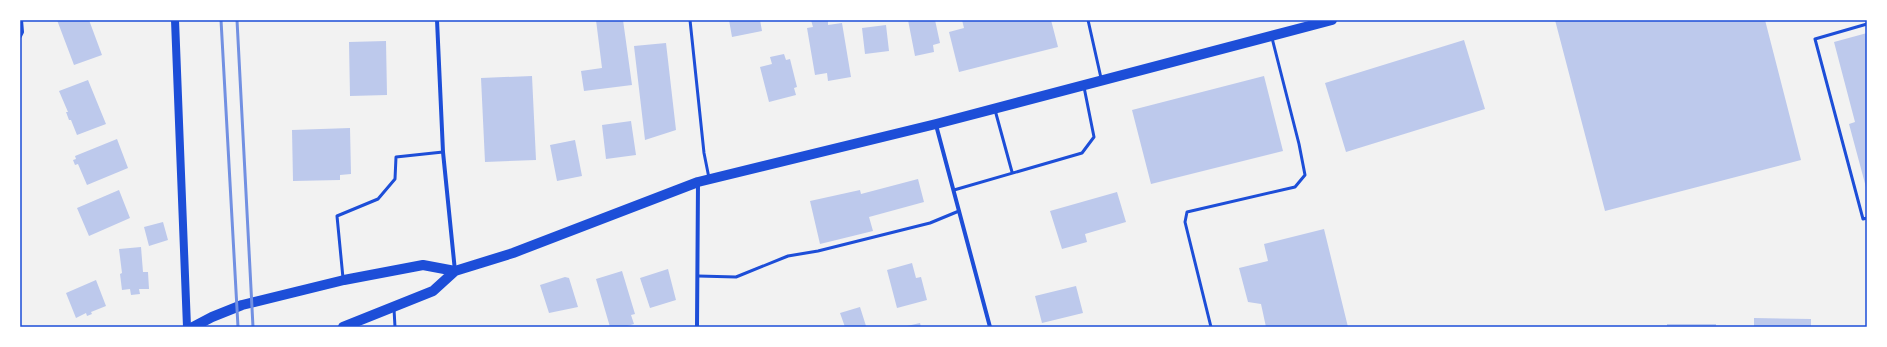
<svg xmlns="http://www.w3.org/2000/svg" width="1887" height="347" font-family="'DejaVu Sans',sans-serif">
  <rect width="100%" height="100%" fill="#f2f2f2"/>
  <!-- building -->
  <path fill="#bdc9ec" d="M57,20H89L102,55L74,65Z
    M596,20H623L632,85L584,91L581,71L602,68Z
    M729,20H760L762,31L732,37Z
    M811,20H828V25L842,23L851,77L828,81L827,73L815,75L807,28L813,27Z
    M908,20H935L940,43L933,45L934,52L915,56Z
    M962,20H1051L1058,47L959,72L949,32L964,28Z
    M1555,20H1765L1801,160L1605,211Z
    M886,25L889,51L865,54L862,28Z
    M1867,33V191L1849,124L1855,122L1834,42Z
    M1464,40L1485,109L1346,152L1325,83Z
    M386,41L387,95L350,96L349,42Z
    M666,43L676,130L645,140L634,46Z
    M784,54L786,60L790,59L797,87L794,88L796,95L769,102L760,67L772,64L770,57Z
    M532,76L536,160L485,162L481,78Z
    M1264,76L1283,151L1151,184L1132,110Z
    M88,80L106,124L77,135L71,120H69L66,112H68L59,91Z
    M631,121L636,155L606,159L602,125Z
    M350,128L351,174L340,175V180L293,181L292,130Z
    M117,139L128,168L87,185L78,164L75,165L73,160L76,159L75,156Z
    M575,140L582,176L557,181L550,145Z
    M918,179L924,202L869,217L873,231L820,244L810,201L860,190L861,194Z
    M119,190L130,218L89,236L77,208Z
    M1117,192L1126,222L1085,234L1087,242L1062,249L1050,211Z
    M163,222L168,240L149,246L144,227Z
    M1324,229L1348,327H1266L1261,304L1248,302L1239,268L1268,261L1264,244Z
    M141,247L143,272H148L149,289H139L140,294L131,295L130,289L122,290L120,274L122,273L119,249Z
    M912,263L916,278L921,277L927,300L897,308L887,270Z
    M668,269L676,300L650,308L640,278Z
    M622,271L635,314L631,315L634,324L624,327H610L596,279Z
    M565,277L569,278L578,307L549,313L540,285Z
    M96,280L106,306L91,312L92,314L87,316L86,313L76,318L66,293Z
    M1076,286L1083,313L1042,323L1035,296Z
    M860,307L866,326L845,327L840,313Z
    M1754,318L1811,319V327H1754Z
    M920,323L921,327H908L907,326Z
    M1667,324H1716V327H1667Z"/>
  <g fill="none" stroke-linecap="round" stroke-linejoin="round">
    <!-- service -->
    <path stroke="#1d4ed8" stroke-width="3" d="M690,20L704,153L709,178
      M1088,20L1101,78
      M1867,24L1815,39L1863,219L1867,218
      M995,110L1012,172
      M954,190L1082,153L1094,137L1084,87
      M698,276L736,277L788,256L818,251L930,223L959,211
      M343,278L337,216L378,199L395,179L396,157L443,152
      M394,309L395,327
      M1211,327L1185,222L1187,212L1295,187L1305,175L1299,144L1272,38"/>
    <!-- minor -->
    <path stroke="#1d4ed8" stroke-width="4" d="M437,20L443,152L455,271
      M20,36L22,32L21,20
      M936,125L990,327
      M697,327L698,183"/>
    <!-- secondary -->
    <path stroke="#1d4ed8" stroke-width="8" d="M175,20L187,327"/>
    <!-- primary -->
    <path stroke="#1d4ed8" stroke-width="10" d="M193,327L212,317L242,305L344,280L423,265L455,271
      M343,327L433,291L455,271L513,253L698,182L936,124L1332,20"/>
    <!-- rail -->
    <path stroke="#7290e2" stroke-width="3" d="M221,20L238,327
      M237,20L253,327"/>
  </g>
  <!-- border -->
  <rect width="1887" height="347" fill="none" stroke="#ffffff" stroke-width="42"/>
  <rect x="21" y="21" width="1845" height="305" fill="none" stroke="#1d4ed8" stroke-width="1.5"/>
</svg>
